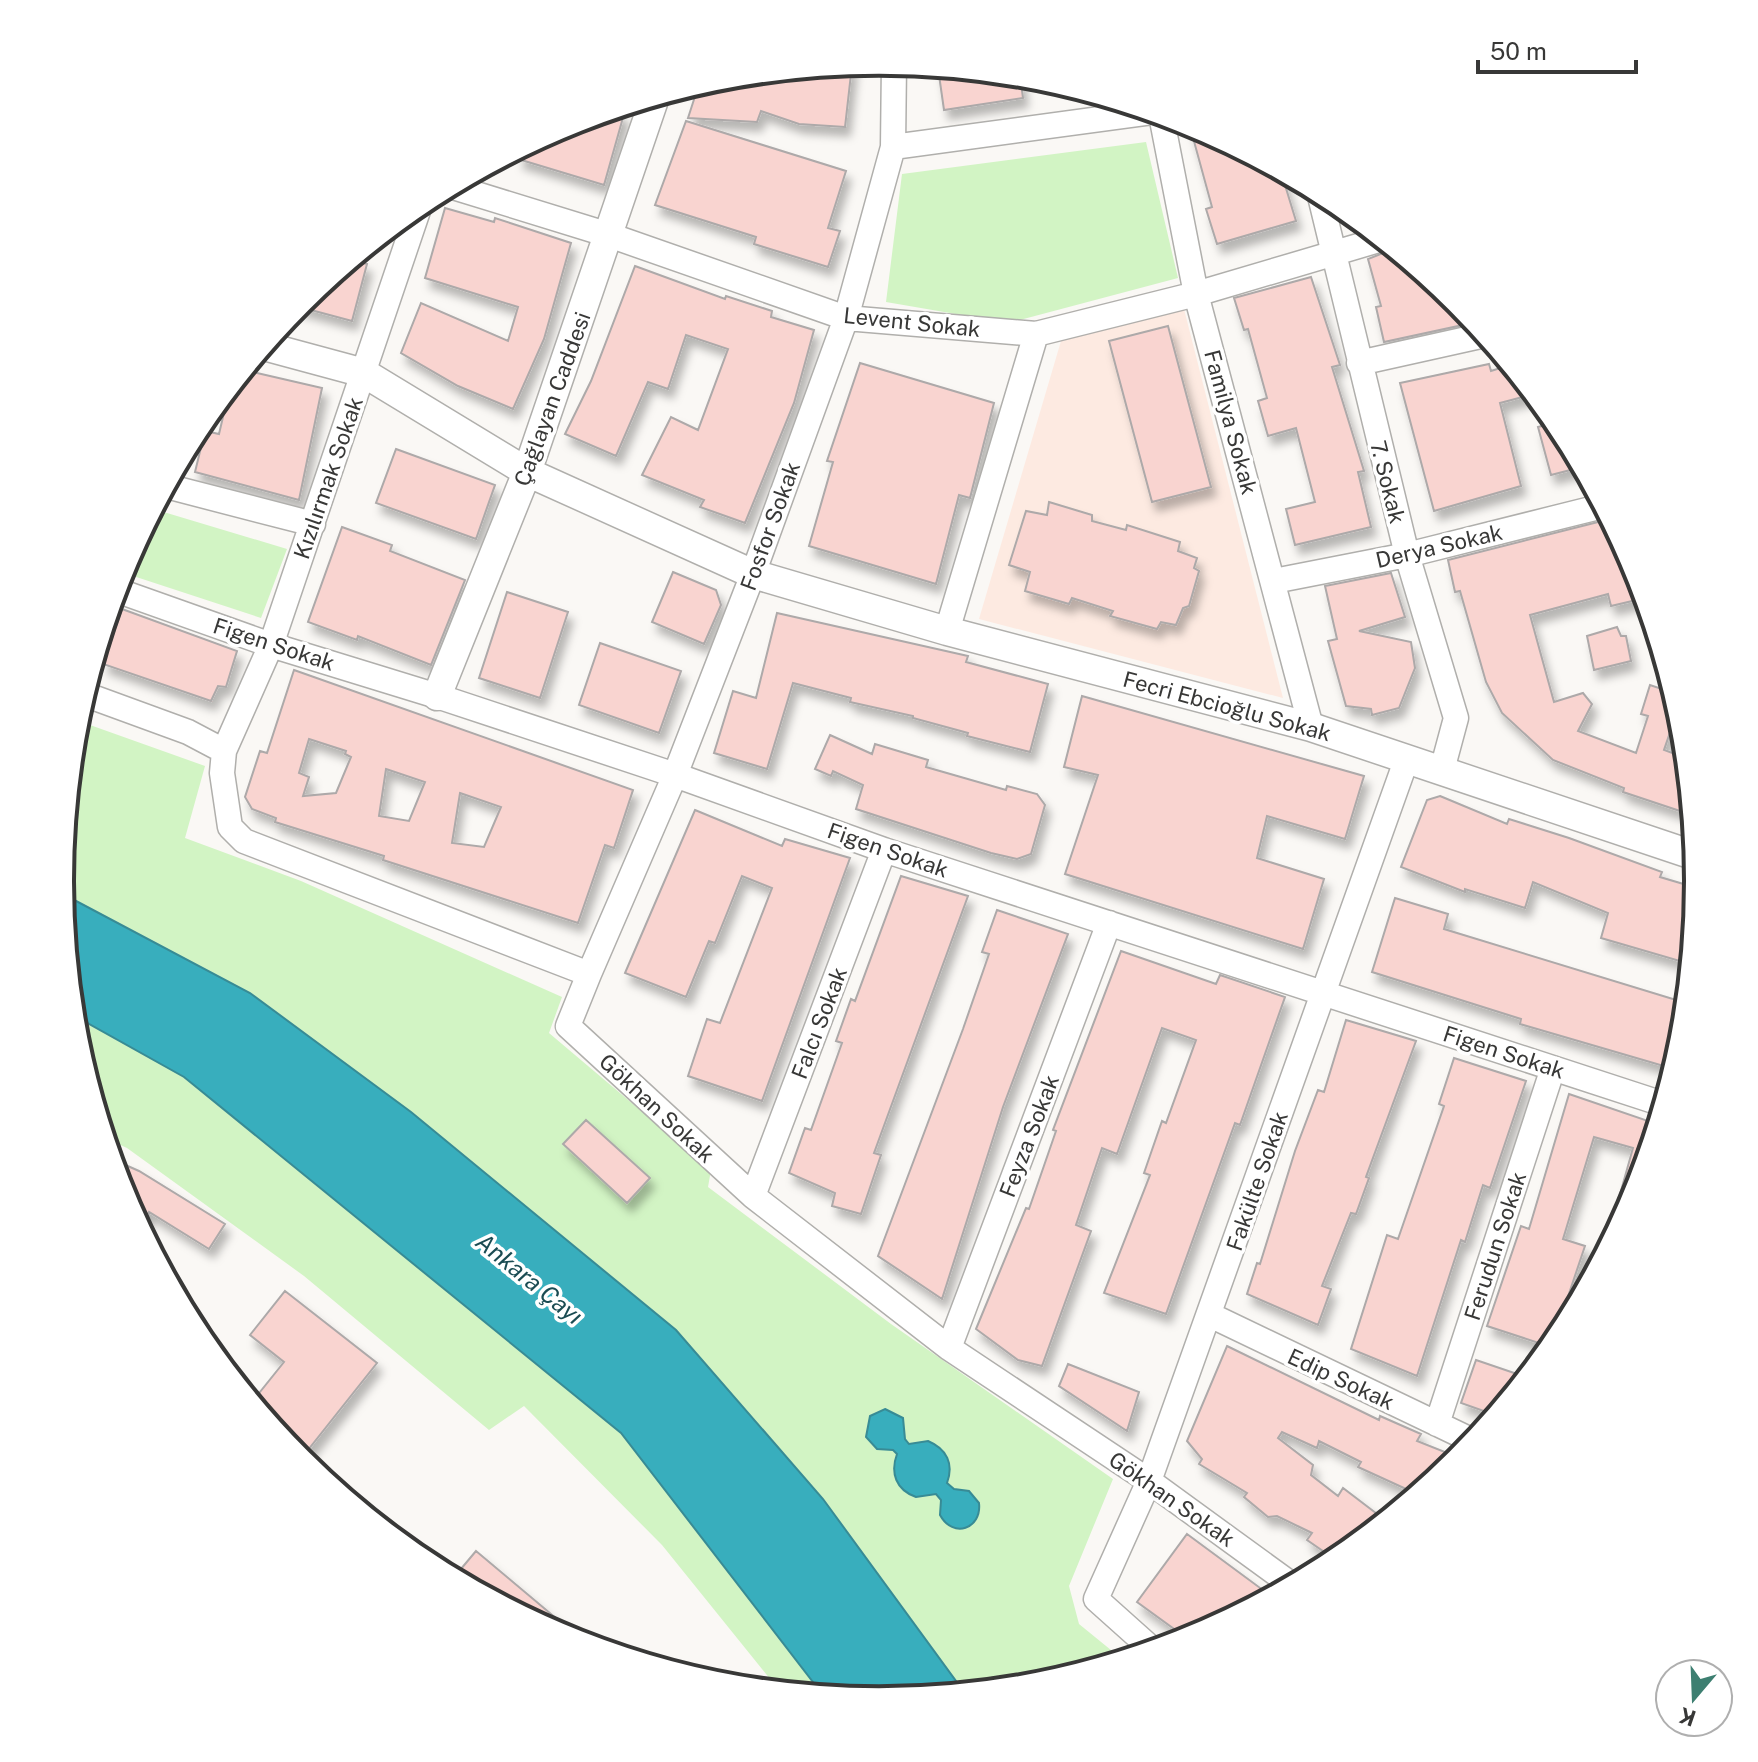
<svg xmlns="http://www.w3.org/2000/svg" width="1758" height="1762" font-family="'Public Sans',sans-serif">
  <defs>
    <filter id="shadow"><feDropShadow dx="5" dy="9" stdDeviation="4" flood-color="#0004"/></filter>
  </defs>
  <rect width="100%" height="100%" fill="#faf8f5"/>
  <!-- education -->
  <path fill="#fdeae1" d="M1184,309L1283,698L979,619L1061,341Z"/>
  <!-- green -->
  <path fill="#d2f4c4" d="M1146,142L1178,278L1008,323L886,302L902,174Z
    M167,513L287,549L261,618L121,572L151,514Z
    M76,720L205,766L185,838L301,881L562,997L549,1033L711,1170L708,1187L891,1324L1113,1479L1069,1586L1079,1624L1122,1659L1038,1684L964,1692L823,1499L61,893Z
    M73,1015L184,1077L621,1433L823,1695L779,1690L662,1545L524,1406L489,1430L304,1276L127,1148L105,1138L76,1040Z"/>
  <!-- water -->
  <path fill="#38aebd" stroke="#388b95" stroke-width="2" d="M61,893L250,993L411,1112L676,1330L823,1499L964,1692L879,1700L823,1695L621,1433L184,1077L73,1015Z
    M885,1409L903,1418L905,1439L909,1444L928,1441C947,1449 954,1464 947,1483L954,1489L969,1491L979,1503C982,1529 953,1539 940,1515L941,1500L936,1494L916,1497C896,1490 890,1473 897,1454L893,1450L877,1449L866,1437L870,1416Z"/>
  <!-- building -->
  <path fill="#f9d4d0" stroke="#ada9a9" stroke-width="2" fill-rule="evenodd" filter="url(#shadow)" d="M852,65L845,127L799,124L761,111L757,122L688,118L699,84L720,78Z
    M938,68L1020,76L1023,98L944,110Z
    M612,110L624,114L604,185L518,159L521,148L566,124Z
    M686,121L846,171L828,228L840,231L828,267L754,244L756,237L655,205Z
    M1189,123L1281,172L1296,221L1217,244L1206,209L1212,207Z
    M445,208L494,222L495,218L571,243L544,339L513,409L458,386L401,353L421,303L508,341L518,307L425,278Z
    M1393,249L1458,302L1472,323L1384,342L1376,307L1381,306L1368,259Z
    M352,260L367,264L352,321L296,306Z
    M635,266L725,299L726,296L772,311L771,317L814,330L794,403L745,523L700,507L704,500L642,475L671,417L698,430L728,349L686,335L668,389L648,382L616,456L565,434L591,381Z
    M1311,277L1340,365L1332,367L1364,471L1358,472L1371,527L1295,545L1286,509L1315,502L1296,428L1268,436L1258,401L1267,398L1248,329L1244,330L1234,298Z
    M1168,326L1211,487L1152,502L1109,341Z
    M860,363L994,403L970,498L959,495L936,584L809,546L833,462L827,461Z
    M1489,364L1491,371L1510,365L1534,394L1500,403L1521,486L1434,511L1400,383Z
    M244,370L322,388L299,500L195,472L205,431L219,434L230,387Z
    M1557,422L1582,467L1551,475L1538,427Z
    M396,449L495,485L476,539L376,503Z
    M1049,502L1092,515V521L1126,530L1127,525L1180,542L1178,551L1197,558L1194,568L1199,571L1189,606L1183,608L1176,625L1161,622L1157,629L1110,616L1113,611L1072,598L1069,604L1025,591L1030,572L1009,565L1026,511L1047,515Z
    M1610,519L1636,568L1645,598L1611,606L1608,594L1530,615L1554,702L1583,693L1592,704L1578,731L1636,753L1648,716L1641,714L1650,685L1674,693L1678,709L1664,750L1686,758L1692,815L1623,792L1624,788L1553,760L1502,713L1486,682L1460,591L1455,592L1448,560Z
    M342,527L392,545L390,551L465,580L431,665L358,636L357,640L308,622Z
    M673,572L716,590L721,605L704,644L652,622Z
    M1391,573L1405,617L1359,631L1411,642L1415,668L1399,708L1372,715L1371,709L1346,706L1328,641L1337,639L1325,586Z
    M507,592L568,612L540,698L479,678Z
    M122,609L237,651L226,687L218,686L211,701L103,664Z
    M777,613L968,656L966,662L1048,684L1030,752L967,736L968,733L913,718V716L850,702L851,698L793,683L767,769L714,753L733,691L756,698Z
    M1617,627L1621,636H1626L1631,661L1594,670L1587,636Z
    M600,643L681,671L659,733L579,705Z
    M294,670L633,790L614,848L605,845L578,923L383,860L384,856L275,822L276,818L252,809L245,797L260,751L267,753ZM309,739L346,751L345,754L351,757L336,793L303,796L309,777L299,773ZM386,769L425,782L409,821L379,816ZM460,793L501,807L484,847L452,843Z
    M1082,696L1364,776L1345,839L1267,816L1257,858L1324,879L1303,949L1065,874L1098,775L1064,767Z
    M830,735L872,754L875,744L928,760L926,767L1006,790L1007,786L1037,794L1045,805L1031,854L1017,859L991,853L856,809L863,785L833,771L831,776L815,769Z
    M1440,796L1507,824L1509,819L1569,838L1662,872L1660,877L1697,888L1690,964L1601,938L1608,913L1533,882L1525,908L1465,889V892L1401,867L1427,800Z
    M695,810L782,846L785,839L850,858L762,1101L688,1076L707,1019L720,1023L772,888L742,876L715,943L709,941L686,997L625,973Z
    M901,876L968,896L874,1153L881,1155L861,1214L832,1206L835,1193L789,1173L805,1128L811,1130L842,1043L836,1041L851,999L855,1001Z
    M1395,898L1448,914L1444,929L1686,1003L1682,1041L1674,1069L1520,1024L1521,1019L1372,972Z
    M997,910L1068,934L1003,1107L942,1299L878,1256L963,1029L989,954L982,952Z
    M1121,951L1216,984L1220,975L1285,997L1240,1125L1235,1123L1166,1314L1104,1293L1150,1175L1144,1173L1162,1121L1166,1123L1196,1040L1162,1028L1117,1154L1102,1148L1076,1225L1091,1231L1042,1366L1018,1360L976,1329L1026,1208L1029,1209L1056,1131L1053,1130Z
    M1346,1020L1416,1041L1366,1177L1369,1178L1356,1214L1351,1213L1322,1286L1331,1289L1318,1325L1247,1294L1257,1263L1260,1264L1295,1151L1318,1090L1324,1092Z
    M1454,1058L1526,1081L1490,1188L1483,1185L1465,1242L1461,1240L1417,1376L1351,1349L1387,1235L1398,1239L1444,1106L1439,1104Z
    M1569,1094L1657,1124L1628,1208L1617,1205L1633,1148L1594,1137L1563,1239L1585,1246L1551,1347L1487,1326L1521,1226L1529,1229Z
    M586,1120L650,1178L627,1203L563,1144Z
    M112,1159L139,1171L225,1224L209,1249L149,1212L140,1227L122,1194Z
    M285,1291L377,1363L300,1460L252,1402L284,1362L250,1335Z
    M1227,1346L1379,1420L1380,1416L1421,1434L1417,1441L1460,1458L1417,1494L1358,1467L1361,1462L1319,1441L1317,1448L1282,1432L1278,1438L1313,1465L1311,1475L1338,1496L1343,1488L1385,1520L1336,1560L1307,1540L1312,1533L1277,1516L1268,1517L1244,1497L1247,1493L1199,1464L1202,1459L1187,1441Z
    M1476,1360L1526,1377L1495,1415L1461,1403Z
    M1068,1364L1139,1392L1127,1431L1059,1386Z
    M1187,1534L1271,1596L1188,1639L1137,1602Z
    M476,1551L576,1635L573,1640L455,1576Z"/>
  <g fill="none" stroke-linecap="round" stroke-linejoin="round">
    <defs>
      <path id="minor" d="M1161,115L1196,294L1311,727
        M893,147L1152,112
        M450,186L609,235L846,318L1036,334L1196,294L1382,239
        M1319,192L1407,555L1456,718L1442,770
        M1359,363L1485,335
        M166,486L313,524
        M1274,581L1407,555L1603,506
        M116,590L271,645L437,696L675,775L884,850L1663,1104
        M947,631L1036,334
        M84,694L188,732L224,751L222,773L230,827L244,841L589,974L568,1026L753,1196L949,1348L1149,1481L1292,1585
        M224,751L271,645L421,202
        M589,974L675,775L753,574L846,318L893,147L894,63
        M753,1196L884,850
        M1210,1315L1473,1441
        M949,1348L1109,923
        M1437,1424L1553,1068
        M1153,1650L1096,1599L1149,1481L1407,758"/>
      <path id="tertiary" d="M264,346L364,373L527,472L753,574L947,631L1311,727L1696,856
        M437,696L527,472L655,97"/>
    </defs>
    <!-- minor casing -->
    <use href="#minor" stroke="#b0afac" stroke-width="27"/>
    <!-- tertiary casing -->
    <use href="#tertiary" stroke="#b0afac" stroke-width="31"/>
    <!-- minor -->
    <use href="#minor" stroke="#fff" stroke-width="24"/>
    <!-- tertiary -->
    <use href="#tertiary" stroke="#fff" stroke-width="28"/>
  </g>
  <g text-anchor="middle" stroke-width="7" stroke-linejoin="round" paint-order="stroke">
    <!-- street labels -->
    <g font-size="22" fill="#383837" stroke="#fff">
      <text transform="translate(912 322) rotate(6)" y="8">Levent Sokak</text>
      <text transform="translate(552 399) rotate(-70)" y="8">Çağlayan Caddesi</text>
      <text transform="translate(1231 422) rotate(75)" y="8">Familya Sokak</text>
      <text transform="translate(328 478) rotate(-71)" y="8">Kızılırmak Sokak</text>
      <text transform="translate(1388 482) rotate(76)" y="8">7. Sokak</text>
      <text transform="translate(770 526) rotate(-70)" y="8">Fosfor Sokak</text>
      <text transform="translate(1439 546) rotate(-13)" y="8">Derya Sokak</text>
      <text transform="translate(274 644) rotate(18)" y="8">Figen Sokak</text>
      <text transform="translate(1227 706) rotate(15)" y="8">Fecri Ebcioğlu Sokak</text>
      <text transform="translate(888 850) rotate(19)" y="8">Figen Sokak</text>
      <text transform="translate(819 1023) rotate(-69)" y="8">Falcı Sokak</text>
      <text transform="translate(1504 1052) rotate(18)" y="8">Figen Sokak</text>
      <text transform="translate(657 1108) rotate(43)" y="8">Gökhan Sokak</text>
      <text transform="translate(1029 1136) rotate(-69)" y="8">Feyza Sokak</text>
      <text transform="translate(1257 1181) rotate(-71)" y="8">Fakülte Sokak</text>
      <text transform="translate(1495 1246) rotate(-72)" y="8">Ferudun Sokak</text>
      <text transform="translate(1341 1379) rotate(25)" y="8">Edip Sokak</text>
      <text transform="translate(1172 1499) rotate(35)" y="8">Gökhan Sokak</text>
    </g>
    <!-- water labels -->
    <g font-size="24" font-style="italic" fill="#1b4c53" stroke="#fff">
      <text transform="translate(529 1279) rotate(39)" y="8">Ankara Çayı</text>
    </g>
  </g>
  <!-- crop -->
  <path d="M0 0H1758V1762H0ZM74 881a805 805 0 1 1 1610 0a805 805 0 1 1-1610 0Z" fill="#fff" fill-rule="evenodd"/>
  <path fill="none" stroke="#383837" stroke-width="4" d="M74 881a805 805 0 1 1 1610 0a805 805 0 1 1-1610 0Z"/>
  <!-- north arrow -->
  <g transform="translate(1694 1698) rotate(199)"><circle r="38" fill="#ffffff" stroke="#afafaf" stroke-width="2"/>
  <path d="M0-6L14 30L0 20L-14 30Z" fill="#3d7f71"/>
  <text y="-12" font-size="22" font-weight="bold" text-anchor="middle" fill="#383837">K</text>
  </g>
  <!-- scale -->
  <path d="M1478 60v12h158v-12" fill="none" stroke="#383837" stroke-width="4"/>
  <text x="1490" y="60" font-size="24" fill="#383837" stroke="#ffffff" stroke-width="6" paint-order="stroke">50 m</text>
</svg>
